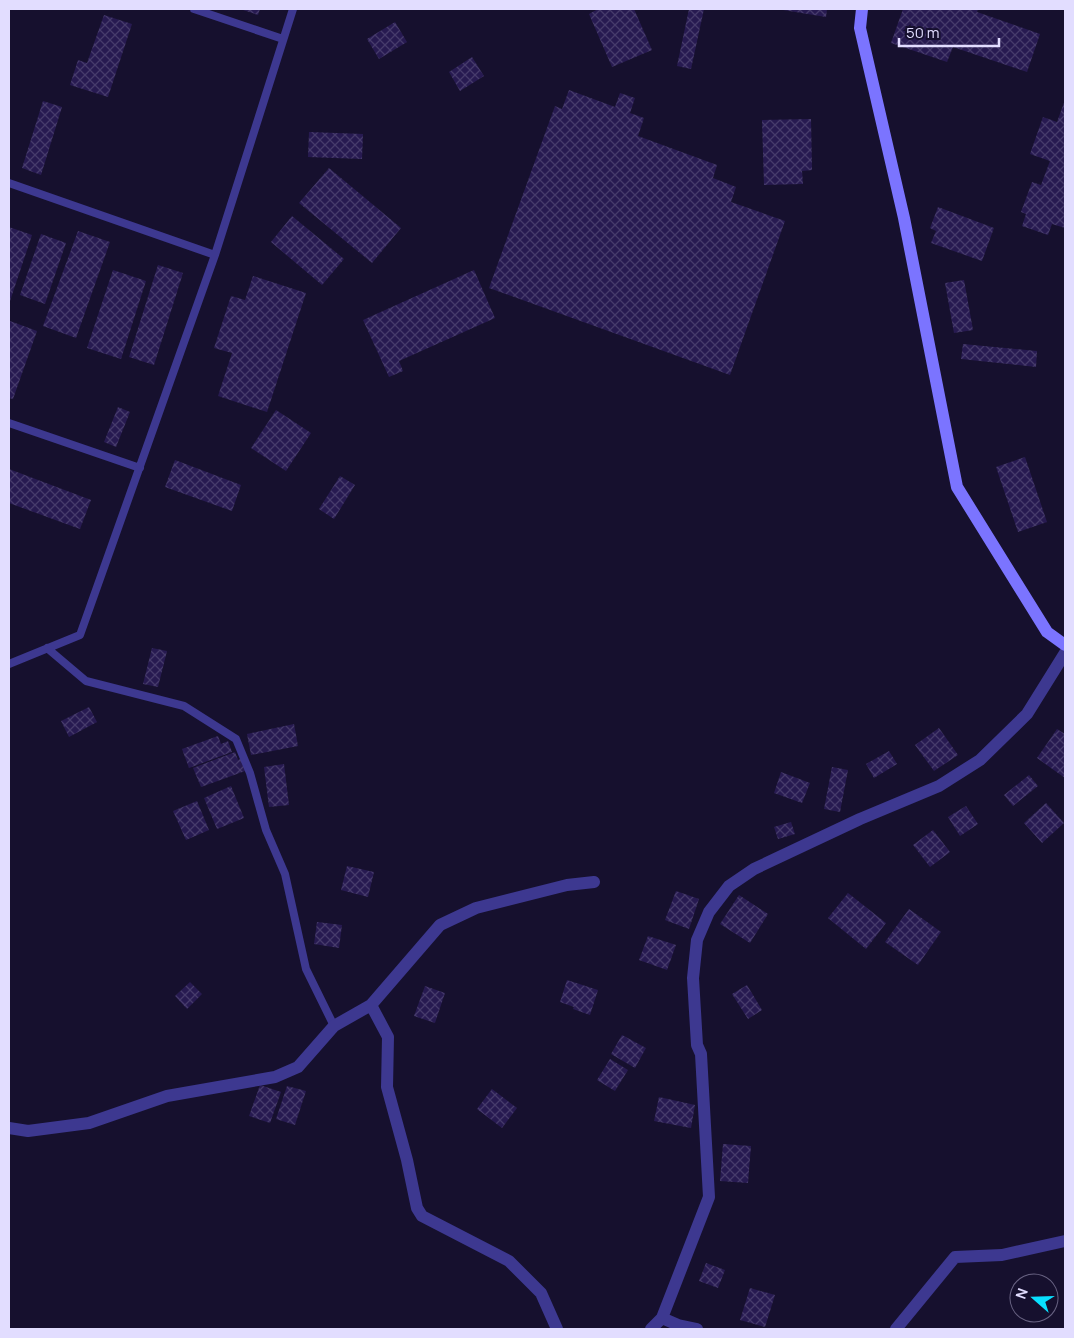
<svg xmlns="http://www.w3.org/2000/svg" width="1074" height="1338" font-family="Manrope,sans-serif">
  <defs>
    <pattern id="building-cross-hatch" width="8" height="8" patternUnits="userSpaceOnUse" patternTransform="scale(1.25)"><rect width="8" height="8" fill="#271a51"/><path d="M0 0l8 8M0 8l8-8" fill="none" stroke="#463b6b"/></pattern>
  </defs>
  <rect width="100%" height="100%" fill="#16102e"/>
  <!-- building -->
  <path fill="url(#building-cross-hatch)" d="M240,9H260L258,15Z
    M598,9H634L652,50L612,67L589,14Z
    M689,9H704L691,69L677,66Z
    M777,9H827L826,17Z
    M903,9H978L977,12L1040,34L1027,72L953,47L947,62L891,43Z
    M104,15L132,24L108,97L70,85L78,60L87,63Z
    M395,22L407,42L379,59L367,39Z
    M472,57L484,76L460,91L449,72Z
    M569,90L615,107L620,93L635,98L630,113L644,118L638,136L717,165L713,178L736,187L731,202L785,221L730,375L489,288L555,106L562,109Z
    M1065,100V228L1052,224L1048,235L1022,226L1026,214L1021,212L1032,182L1041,185L1050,161L1030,154L1043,117L1057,122Z
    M43,101L62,107L41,175L22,168Z
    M811,119L812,170L802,171L803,184L764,185L762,120Z
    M309,132L363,134L362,159L308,157Z
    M329,168L401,228L372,263L299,203Z
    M938,207L994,228L982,261L931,243L936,231L930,228Z
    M292,216L344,259L322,285L271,242Z
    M9,227L32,235L9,304Z
    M78,231L110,242L76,338L43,326Z
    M41,234L66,243L45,304L20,295Z
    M158,265L183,273L154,365L129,357Z
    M113,270L146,281L121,359L87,348Z
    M474,270L495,318L399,361L403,371L389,377L363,320Z
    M253,276L306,293L267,412L218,396L232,353L214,348L231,296L245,300Z
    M964,280L973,330L954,333L945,283Z
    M10,321L37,331L13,399L9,398V326Z
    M963,344L1037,351L1036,367L961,359Z
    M118,407L130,412L116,447L104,442Z
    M276,410L311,433L286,471L251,448Z
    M1025,457L1047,522L1018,532L996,467Z
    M175,460L241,485L232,511L165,487Z
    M9,469L91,500L80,529L9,503Z
    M340,476L355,485L334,519L319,509Z
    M152,648L167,651L158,687L143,684Z
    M89,707L97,722L69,737L61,721Z
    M294,724L298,746L251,755L247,734Z
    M939,728L958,755L934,771L915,745Z
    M1057,729L1065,734V778L1037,758Z
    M218,736L221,744L228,741L232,752L189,768L182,749Z
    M889,751L897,764L874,778L866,764Z
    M235,752L238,760L243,758L248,770L201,787L193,768Z
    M284,764L289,805L269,807L264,767Z
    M832,767L848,770L840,812L824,809Z
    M781,772L810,783L802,803L774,793Z
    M1029,775L1038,786L1013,806L1004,795Z
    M231,786L244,818L217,829L204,798Z
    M197,801L209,830L186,840L173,811Z
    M1046,803L1064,823L1042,843L1024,823Z
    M966,806L978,824L960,836L948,817Z
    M791,822L795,834L778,839L774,827Z
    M933,830L950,852L930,867L913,845Z
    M347,866L374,872L368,897L341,890Z
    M676,891L699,899L689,929L665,920Z
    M848,893L886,923L866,949L828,918Z
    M739,895L768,914L750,943L720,924Z
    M909,909L941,932L918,965L885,942Z
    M317,922L342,925L339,948L314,944Z
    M648,936L676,945L667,970L639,960Z
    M567,980L598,990L590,1015L573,1009L574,1007L560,1002Z
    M190,982L202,994L187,1009L175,996Z
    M747,985L762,1010L748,1019L732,994Z
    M425,986L445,993L435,1023L414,1016Z
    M622,1035L646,1048L635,1068L611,1054Z
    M610,1059L628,1070L615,1091L597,1080Z
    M260,1085L281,1092L270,1123L249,1116Z
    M287,1086L306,1091L295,1125L276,1119Z
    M492,1089L517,1108L502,1128L477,1109Z
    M659,1097L695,1105L691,1128L654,1121Z
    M723,1144L751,1146L748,1183L720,1181Z
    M706,1263L725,1270L718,1288L699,1281Z
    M750,1288L775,1295L765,1327L740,1320Z"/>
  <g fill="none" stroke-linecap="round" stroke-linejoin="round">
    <!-- lane -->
    <path stroke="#3d3890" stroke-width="8" d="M194,9L283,39
      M9,183L215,255L293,9
      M9,423L140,468
      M47,648L86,681L184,706L236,739L250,773L266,830L285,874L306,969L334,1026
      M9,664L80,635L215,255"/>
    <!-- street -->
    <path stroke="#3d3890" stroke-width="12" d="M371,1005L388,1037L387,1087L407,1160L417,1208L422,1216L509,1261L541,1293L557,1329
      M9,1128L28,1131L89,1123L167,1096L275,1077L298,1067L334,1026L371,1005L440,925L476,908L567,885L594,882
      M662,1318L678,1325L697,1329
      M651,1329L662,1318L709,1197L701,1054L697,1045L693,978L697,940L709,912L729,886L754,869L860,819L939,786L980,760L1027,714L1065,653
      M896,1329L955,1257L1002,1255L1065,1241"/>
    <!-- secondary -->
    <path stroke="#7b74ff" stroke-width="12" d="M862,9L860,28L904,218L957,487L1047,632L1065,645"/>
  </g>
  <!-- border -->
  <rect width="1074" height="1338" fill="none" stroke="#e2ddff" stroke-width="20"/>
  <!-- north arrow -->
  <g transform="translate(1034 1298) rotate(290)"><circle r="24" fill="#16102e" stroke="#686282"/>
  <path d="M0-4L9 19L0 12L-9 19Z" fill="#09e0ff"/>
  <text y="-8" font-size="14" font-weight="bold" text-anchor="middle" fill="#e2ddff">N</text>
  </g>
  <!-- scale -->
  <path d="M899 38v8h100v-8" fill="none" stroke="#e2ddff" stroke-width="2.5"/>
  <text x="906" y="38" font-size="15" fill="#e2ddff" stroke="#16102e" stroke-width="4" paint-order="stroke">50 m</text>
</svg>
